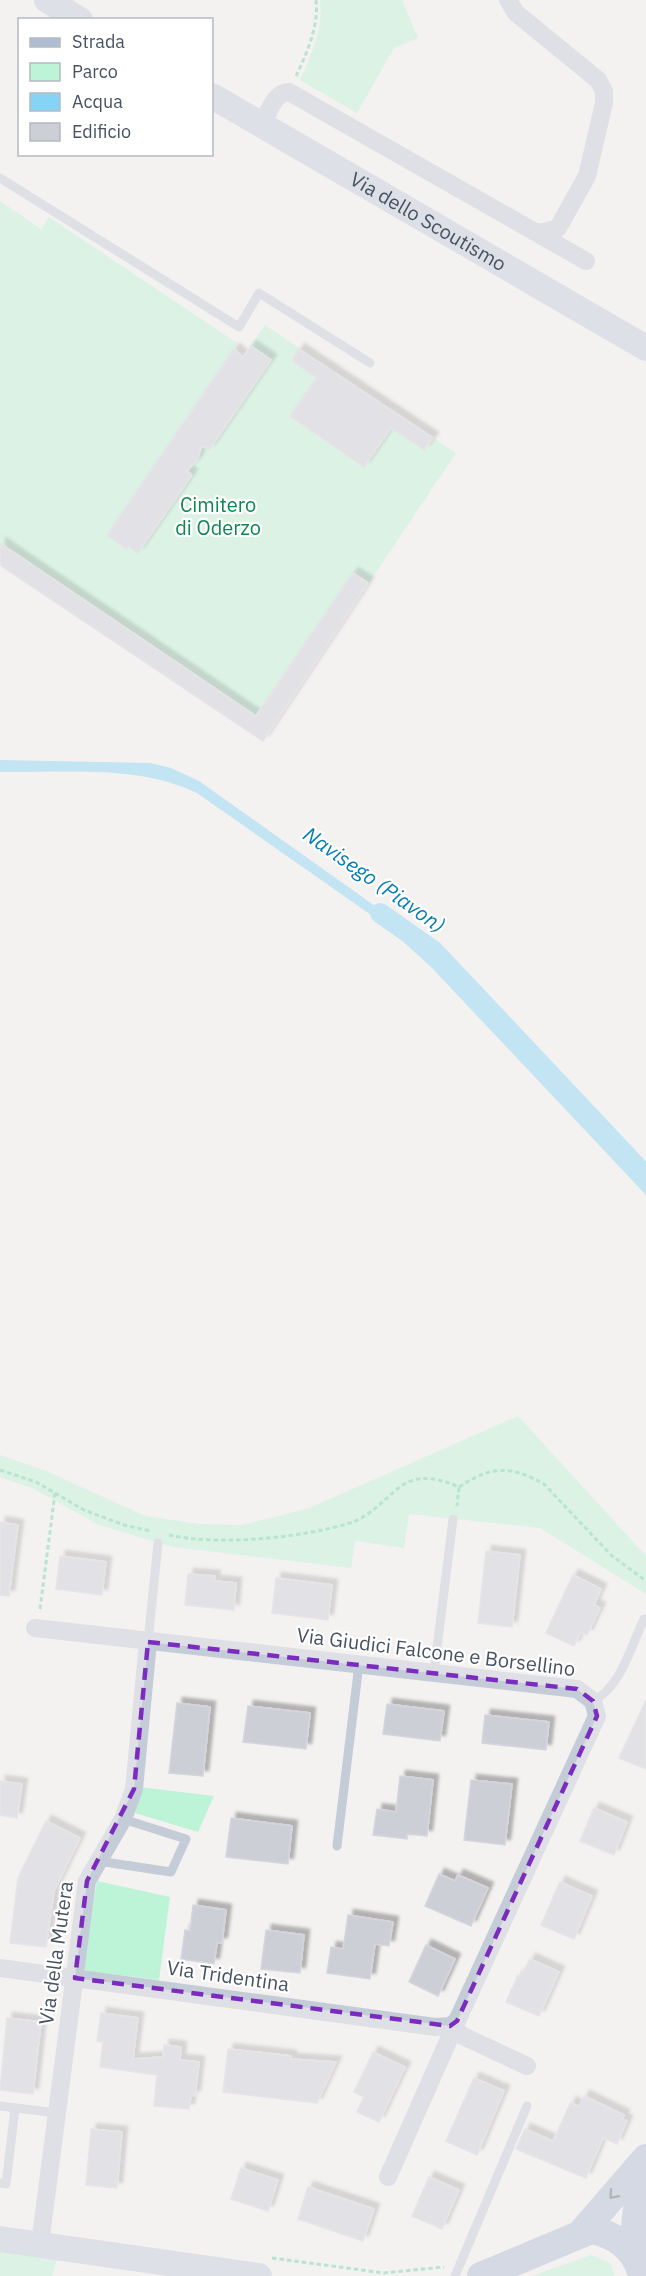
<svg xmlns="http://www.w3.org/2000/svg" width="646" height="2276" font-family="'IBM Plex Sans',sans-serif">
  <defs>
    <filter id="shadow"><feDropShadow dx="5.5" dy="-5.5" stdDeviation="1.5" flood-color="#0004"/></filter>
  </defs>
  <rect width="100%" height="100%" fill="#f4f1f1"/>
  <!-- green -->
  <path fill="#bdf4d7" d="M320,0H402L418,38L394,48L357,113L300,80C311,56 324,27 320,0Z
    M0,201L41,229L49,217L237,343L234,349L244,356L265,325L456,453L263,741L0,565Z
    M518,1416L646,1556V1594L540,1528L409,1514L404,1548L355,1541L351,1568L173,1547L99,1525L34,1489L0,1477V1455L46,1471L145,1516L199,1524L242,1525L307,1509Z
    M140,1787L214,1796L198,1832L135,1813Z
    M97,1881L170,1897L159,1980L87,1971L82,1966Z
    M0,2252L57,2260L52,2276H0Z
    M591,2255L610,2263L615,2276H532Z"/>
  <!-- water -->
  <path fill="#86d4f5" d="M0,760L150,763L171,768L199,781L382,911L457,979L646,1180V1195L432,968L384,924L197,793C137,764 65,773 0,772Z"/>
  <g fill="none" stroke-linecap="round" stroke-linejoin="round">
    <!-- canal -->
    <path stroke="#86d4f5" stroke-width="20" d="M380,913L434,951L646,1176"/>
  </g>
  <!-- building -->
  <path fill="#cdcfd7" stroke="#d5d6dd" stroke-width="1.5" filter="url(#shadow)" d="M251,346L271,360L209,450L202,446L197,460L187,471L192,475L138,553L128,546L126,549L107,535L234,349L243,357Z
    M299,349L433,438L424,450L391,428L364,467L290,416L317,378L292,361Z
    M0,543L256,716L353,573L368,583L263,741L0,565Z
    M0,1522L18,1525L9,1596L0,1595Z
    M486,1551L520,1555L512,1627L478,1623Z
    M60,1556L106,1562L102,1595L56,1589Z
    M188,1574L215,1576L214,1581L236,1583L234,1610L185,1605Z
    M573,1575L601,1589L594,1605L600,1608L587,1635L581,1632L574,1646L546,1633Z
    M276,1578L332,1585L328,1620L272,1613Z
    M646,1700V1769L619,1758Z
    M177,1703L210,1707L203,1776L169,1773Z
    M387,1704L444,1711L440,1741L383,1734Z
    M248,1706L310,1713L306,1749L243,1742Z
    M485,1715L549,1722L546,1750L482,1743Z
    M400,1776L433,1780L427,1836L407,1834V1839L373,1835L377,1809L396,1812Z
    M471,1780L512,1784L505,1845L464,1840Z
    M0,1781L22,1784L17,1818L0,1815Z
    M594,1808L627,1822L614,1855L580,1841Z
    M231,1818L292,1826L288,1864L226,1857Z
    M46,1821L80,1838L54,1891L46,1947L10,1943L18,1878Z
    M439,1874L455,1881L458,1875L488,1888L471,1926L425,1906Z
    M560,1882L592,1896L574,1939L541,1925Z
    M193,1905L226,1910L222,1943H217L214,1964L181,1959L185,1930L190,1931Z
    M348,1915L393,1922L389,1946L375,1944L370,1979L327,1973L331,1947L343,1949Z
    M266,1930L304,1935L300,1973L261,1969Z
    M426,1945L455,1959L438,1996L409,1982Z
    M530,1959L559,1972L539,2016L506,2002L518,1975L521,1977Z
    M101,2013L138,2018L133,2059L163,2057L164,2045L181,2047L180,2060L199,2062L195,2096H191L189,2109L154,2106L157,2075L100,2067L103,2042L97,2041Z
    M7,2018L41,2022L33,2094L0,2090Z
    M228,2049L291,2056V2059L336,2062L317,2103L223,2092Z
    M373,2052L405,2067L379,2122L357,2112L364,2097L354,2092Z
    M474,2078L504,2091L477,2155L446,2141Z
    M584,2096L624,2115L622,2119L627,2121L617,2144L603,2138L586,2178L516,2149L525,2129L553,2141L571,2102L579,2107Z
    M91,2129L122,2132L117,2188L86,2185Z
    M241,2168L278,2180L268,2211L231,2199Z
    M429,2177L459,2190L442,2229L412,2216Z
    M308,2187L374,2209L363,2241L298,2219Z"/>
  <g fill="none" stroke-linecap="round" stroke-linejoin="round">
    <!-- path -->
    <path stroke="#71d6ad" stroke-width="3" stroke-dasharray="4.5 3" stroke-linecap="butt" d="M296,76C307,53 319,26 316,0
      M0,1470L36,1482L84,1510L124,1525L150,1531
      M459,1487C491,1466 510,1465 544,1484L611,1555L646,1581
      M169,1535C219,1546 301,1538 350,1523C394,1508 396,1459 459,1487L457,1506
      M40,1609L55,1493
      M272,2258L384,2273L444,2267"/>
    <!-- lane -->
    <path stroke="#c4ccd7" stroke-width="9" d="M0,178L239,327L259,293L370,363
      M148,1642L158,1543
      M434,1672L453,1519
      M593,1701C621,1687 631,1646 644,1619L646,1620
      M337,1846L359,1664
      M98,1861L171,1872L186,1839L123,1819
      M0,2106L57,2113
      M0,2183L6,2184L15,2108
      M455,2276L527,2106"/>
    <!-- street -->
    <path stroke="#c4ccd7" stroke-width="18" d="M508,0L516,13L598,80L604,91V103L587,176L558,228L541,233L533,231
      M262,125C268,114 274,92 289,92L586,261
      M35,1628L577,1689L593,1701L597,1716L457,2021L450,2026L449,2039L388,2177
      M0,1968L435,2027L450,2026L463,2036L527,2066
      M40,2244L87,1881L123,1819L134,1789L148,1642"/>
    <!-- secondary -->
    <g stroke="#c2ccdb" stroke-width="26">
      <path d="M47,0L80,20"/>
      <path id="s1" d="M212,96L646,348"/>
      <path d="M0,2239L259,2276"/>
    </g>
    <!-- primary -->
    <path stroke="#afbdd2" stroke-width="28" d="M582,2232L646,2158
      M636,2259C634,2232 634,2205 646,2180
      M481,2276L591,2230C617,2235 636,2249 642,2276"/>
  </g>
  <!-- one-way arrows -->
  <defs><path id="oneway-chevron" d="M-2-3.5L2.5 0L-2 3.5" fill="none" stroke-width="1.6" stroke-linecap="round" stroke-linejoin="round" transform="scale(1.5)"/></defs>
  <use stroke="#616d7d" href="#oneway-chevron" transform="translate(613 2195) rotate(131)"/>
  <!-- marked area -->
  <path d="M0 0H646V2276H0ZM148,1642L577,1689L593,1701L597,1716L457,2021L450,2026L75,1978L87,1881L134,1789Z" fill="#f4f1f1" fill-opacity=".55" fill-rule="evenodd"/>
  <path fill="none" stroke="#7b2cbf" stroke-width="4.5" stroke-dasharray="12 8" stroke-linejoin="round" d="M148,1642L577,1689L593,1701L597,1716L457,2021L450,2026L75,1978L87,1881L134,1789Z"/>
  <g text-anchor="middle" stroke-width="4.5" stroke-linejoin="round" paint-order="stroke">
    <!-- street labels -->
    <g font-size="20" fill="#475261" stroke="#fff">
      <text dy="7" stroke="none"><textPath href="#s1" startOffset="250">Via dello Scoutismo</textPath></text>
      <text transform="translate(436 1652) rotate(7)" y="7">Via Giudici Falcone e Borsellino</text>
      <text transform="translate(56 1953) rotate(-82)" y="7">Via della Mutera</text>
      <text transform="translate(228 1976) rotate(8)" y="7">Via Tridentina</text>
    </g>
    <!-- park labels -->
    <g font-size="20" fill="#0e8554" stroke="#fff">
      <text x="218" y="512">Cimitero<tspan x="218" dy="23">di Oderzo</tspan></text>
    </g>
    <!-- water labels -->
    <g font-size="21" font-style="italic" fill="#017db2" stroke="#fff">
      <text transform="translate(374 880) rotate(35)" y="7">Navisego (Piavon)</text>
    </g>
  </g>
  <!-- legend -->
  <rect x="18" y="18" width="195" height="138" fill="#ffffff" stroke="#b5bac0" stroke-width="1.5"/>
  <rect x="30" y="38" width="30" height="9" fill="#afbdd2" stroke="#b5bac0" stroke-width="1.5"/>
  <text x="72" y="48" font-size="18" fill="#475261">Strada</text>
  <rect x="30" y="63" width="30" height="18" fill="#bdf4d7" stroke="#b5bac0" stroke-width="1.5"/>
  <text x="72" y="78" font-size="18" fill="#475261">Parco</text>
  <rect x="30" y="93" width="30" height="18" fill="#86d4f5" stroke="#b5bac0" stroke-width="1.5"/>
  <text x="72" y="108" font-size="18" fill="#475261">Acqua</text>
  <rect x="30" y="123" width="30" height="18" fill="#cdcfd7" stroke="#b5bac0" stroke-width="1.5"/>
  <text x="72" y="138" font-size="18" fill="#475261">Edificio</text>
</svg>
